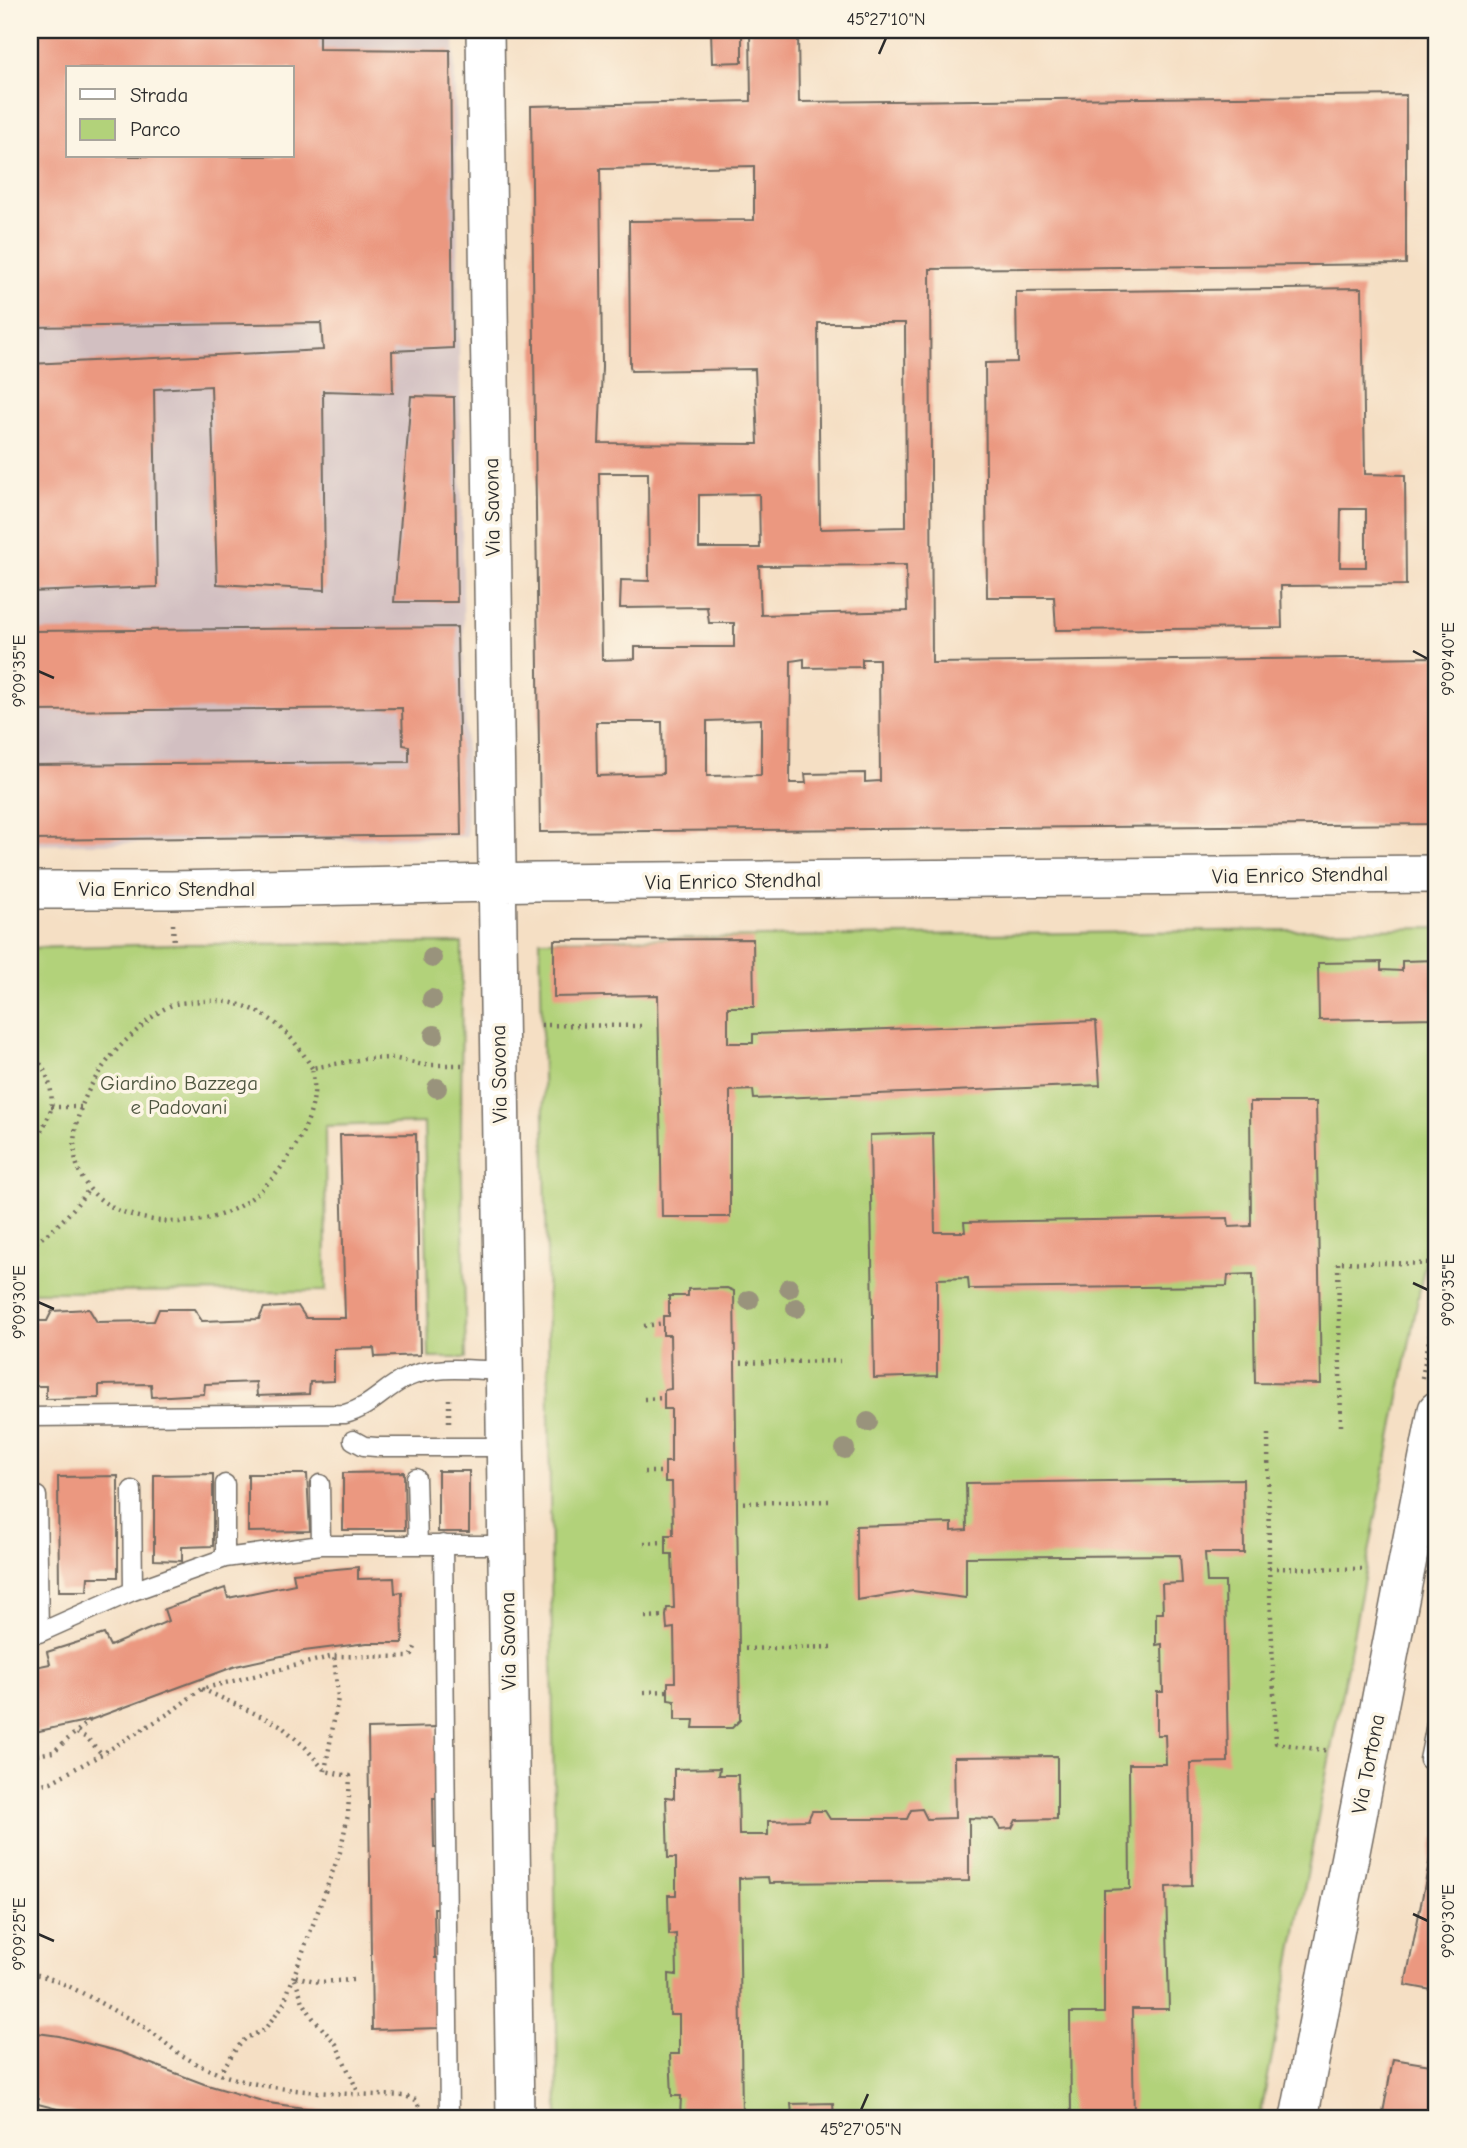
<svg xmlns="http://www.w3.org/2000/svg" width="1467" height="2148" font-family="'Comic Neue',sans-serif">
  <rect width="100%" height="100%" fill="#fcf5e5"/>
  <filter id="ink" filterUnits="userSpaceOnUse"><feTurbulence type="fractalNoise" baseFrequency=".0143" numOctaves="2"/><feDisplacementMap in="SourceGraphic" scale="14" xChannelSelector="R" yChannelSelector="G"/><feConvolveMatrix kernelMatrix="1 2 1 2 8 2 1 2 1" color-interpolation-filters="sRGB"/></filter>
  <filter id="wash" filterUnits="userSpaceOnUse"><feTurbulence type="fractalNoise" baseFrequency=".00686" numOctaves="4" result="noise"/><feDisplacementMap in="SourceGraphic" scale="28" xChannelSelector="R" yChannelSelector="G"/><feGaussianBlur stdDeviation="1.57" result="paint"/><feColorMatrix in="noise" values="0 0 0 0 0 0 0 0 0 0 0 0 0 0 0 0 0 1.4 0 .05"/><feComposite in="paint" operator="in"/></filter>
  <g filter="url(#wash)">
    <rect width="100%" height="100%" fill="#f5dfc4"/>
    <!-- industrial -->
    <path fill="#d2bfc1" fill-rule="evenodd" d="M30,30H454L467,837L30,845ZM68,68H292V156H68Z"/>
    <!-- green -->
    <path fill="#b2d27a" stroke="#6e7e52" stroke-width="2" d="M1437,928V1200L1260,2118H558L547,1256L540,940Z
      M462,943L461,1136L466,1358H429L424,1123L325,1126L326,1291L30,1292V948L174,944Z"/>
    <g id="blocks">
      <!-- building -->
      <path fill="#eb9880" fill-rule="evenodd" d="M30,30H319V49L450,50L453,348L392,351L393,393L323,391L325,590L217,584L211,386L154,389L157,587L30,592V364L323,350L321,323L30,327ZM68,68H292V156H68Z
        M711,30H742V62L712,63Z
        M750,30H798L799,102L1406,95V264L930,269L932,663L1437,657V824L540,832L531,106L751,101ZM754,166V220L629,221L630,366L631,371L755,369L758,444L599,443L602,367L600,169ZM818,323H905L906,527L820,529ZM599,473H648L649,581L621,580L620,608L707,607L709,623H734V647H635V659L602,660ZM759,494L760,548H699V495ZM906,565L907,611L761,615L759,566ZM804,659V668L862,667V659H879L880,781L865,782V773L805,774L806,783H790L791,661ZM761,719V775L707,776V721ZM596,722H662L663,774L597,776Z
        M1362,288L1365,474L1405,475L1406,585L1281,586L1282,628L1056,630L1054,597H987L985,363L1017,362L1016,292ZM1341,509H1366V567H1340Z
        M411,396L454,397L457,602H394Z
        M457,627L461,835L30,840V765L409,762V746L403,745L402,708L30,711V631Z
        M753,939L754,1007H728V1043H753V1034L1096,1021L1100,1085L754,1099L753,1090L730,1091V1217H662L658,995L554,997V940Z
        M1437,960V1018L1319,1020L1318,963L1381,962V970L1402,971V961Z
        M1250,1102H1316L1321,1384L1255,1383L1253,1274L1228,1275L1227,1286L969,1289L968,1278L937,1279V1376L874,1378L870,1135L933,1133L935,1232H965L964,1222L1228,1218L1229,1227L1251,1226Z
        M416,1134L420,1355L375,1357L374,1348L334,1349V1381L310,1382L309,1394L257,1396L256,1382L205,1384L204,1394L152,1397L151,1384L99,1385V1398L46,1399V1386H30L31,1321H47L52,1311L89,1309L97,1322L154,1321L159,1309H194L202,1321L259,1319L264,1308L298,1306L306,1318H345L340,1135Z
        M727,1288L734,1291L740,1720L732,1728H693L694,1720H675V1701L668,1700V1682H675L674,1628L667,1629L666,1616L667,1608H674L672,1554H666V1535H673L672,1482H665V1462H671V1409H664V1390L671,1389L670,1335H663V1316H669V1296H688V1289Z
        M438,1471H469V1532H438Z
        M404,1472L405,1530H343V1473Z
        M213,1474V1546L182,1547V1561L154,1560V1475Z
        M248,1474H307L310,1531L248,1532Z
        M118,1476V1577H88L87,1591H59L58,1477Z
        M1243,1479L1244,1553H1205L1207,1582H1225L1228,1762L1190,1763L1192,1886L1166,1887L1169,2009H1132L1134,2118H1071L1070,2013H1104V1890L1130,1889L1129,1764H1166L1165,1735H1157V1692H1163L1162,1644L1156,1645V1613H1163L1162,1584L1182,1583L1180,1555L966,1557V1598L913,1591L857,1600L856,1526L952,1523V1531L967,1530L966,1483Z
        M358,1567V1579L394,1578L395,1593L402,1592L403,1643H367L304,1651L236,1666L90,1720L30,1733V1668L50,1664L47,1652L104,1634L110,1646L168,1621L164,1609L225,1588L228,1598L295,1584L293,1573Z
        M436,1727L438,1798H433L434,1848H443L445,1908H434L435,1958H441L440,2028L372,2030L368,1729Z
        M1057,1756V1819L1016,1820L1012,1828L1000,1829L994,1819L969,1818V1881L769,1883L768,1877L739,1878L742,2116L680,2118L681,2096H672L670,2054H679V2015H670L669,1974L677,1975L676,1934L669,1935L668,1895H676V1858H668L666,1797L674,1798V1769L720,1768L719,1775H738L739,1835H768V1821L808,1820L812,1811H825L830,1819H907L911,1810L922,1809L927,1819L955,1818L954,1757Z
        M1434,1838H1437V1991L1405,1985Z
        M30,2032L59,2036L120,2052L204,2084L269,2103L325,2111L406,2114V2118H116L102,2112L100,2118H92L38,2104V2099L30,2097Z
        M1393,2059L1437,2066V2118H1382Z
        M833,2103L834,2118H773V2114H792L791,2104Z"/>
    </g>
  </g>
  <g filter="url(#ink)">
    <use href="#blocks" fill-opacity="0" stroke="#726a61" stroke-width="2"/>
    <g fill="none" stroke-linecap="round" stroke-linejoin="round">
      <defs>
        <path id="lane" d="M30,1417L345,1414C370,1408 384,1388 406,1378C436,1364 472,1370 503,1371
          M353,1440L364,1446L376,1447H505
          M416,1478L418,1544
          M225,1484V1558
          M320,1484L321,1545
          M132,1490L133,1591
          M37,1496L39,1633L133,1591L225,1558L321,1545H506
          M443,1544L449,2118
          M1437,1719L1429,1760L1437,1761"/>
        <path id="street" d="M485,30L515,2118
          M30,890H171L536,882L1437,874
          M1299,2118L1437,1410"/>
      </defs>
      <!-- lane casing -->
      <use href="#lane" stroke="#726a61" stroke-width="21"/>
      <!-- street casing -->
      <use href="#street" stroke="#726a61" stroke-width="40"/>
      <!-- path -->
      <path stroke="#726a61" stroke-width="4.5" stroke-dasharray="2 5" stroke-linecap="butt" d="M173,924L174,944
        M541,1025L641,1026
        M30,1054C46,1064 54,1090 51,1108C49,1120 39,1133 34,1144L30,1147
        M312,1068C287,1025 254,998 202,1001C193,1002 183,1002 175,1004C159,1009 144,1024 132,1035C65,1094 38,1201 153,1220C218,1230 262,1202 294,1148C304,1132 312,1114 314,1094C315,1086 313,1077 312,1068L364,1059L393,1058L423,1065H463
        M51,1107H81
        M30,1246C55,1230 71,1213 89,1189
        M644,1326L664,1323
        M734,1363L840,1361
        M1422,1378L1437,1297
        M644,1399L664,1398
        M449,1422V1396
        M1341,1426L1338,1262L1432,1264
        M1268,1434L1269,1568L1276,1743L1330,1751
        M644,1472H665
        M736,1503L829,1501
        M644,1543L666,1542
        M1269,1568L1366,1569
        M645,1617L666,1616
        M738,1649L833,1647
        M202,1689L280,1725L305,1747L325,1771L350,1776L348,1815L340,1852L283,2005L264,2030L246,2038L236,2049L220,2073
        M644,1692L668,1691
        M77,1733L87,1738L102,1754
        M30,1756L53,1752L90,1720
        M325,1771L338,1698L334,1656
        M30,1787L51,1782L102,1754L171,1712L201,1689L334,1656L408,1657L412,1655L415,1647
        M30,1973C60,1979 86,1995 113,2010C125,2017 139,2023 150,2031C162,2039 172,2050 185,2057C244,2095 337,2093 405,2096L416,2100L420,2109
        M353,1980L319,1982L294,1976L303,2002L313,2018L336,2044L359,2094"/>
      <!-- lane -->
      <use href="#lane" stroke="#fff" stroke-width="18"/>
      <!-- street -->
      <use href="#street" stroke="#fff" stroke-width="37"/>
    </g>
    <!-- trees -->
    <g fill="#99937b">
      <circle cx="432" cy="958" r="10"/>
      <circle cx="432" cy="999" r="10"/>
      <circle cx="434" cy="1035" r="10"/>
      <circle cx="437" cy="1088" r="10"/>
      <circle cx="789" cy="1288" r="10"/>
      <circle cx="749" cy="1300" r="10"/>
      <circle cx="796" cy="1308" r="10"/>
      <circle cx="868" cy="1422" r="10"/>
      <circle cx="845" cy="1449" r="10"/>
    </g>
  </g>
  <!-- ticks -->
  <path fill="none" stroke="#2b2b2b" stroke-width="2.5" d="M879,54L886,38M1413,651L1428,659M38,671L54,678M1413,1283L1428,1290M38,1302L54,1309M1413,1914L1428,1921M38,1934L54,1941M861,2110L868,2094"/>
  <g text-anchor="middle" stroke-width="7" stroke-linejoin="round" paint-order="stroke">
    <!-- street labels -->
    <g font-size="21" fill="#2b2b2b" stroke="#fcf5e5">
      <text transform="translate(492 507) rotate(-91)" y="7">Via Savona</text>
      <text transform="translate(1300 875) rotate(-1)" y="7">Via Enrico Stendhal</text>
      <text transform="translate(733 881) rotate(-1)" y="7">Via Enrico Stendhal</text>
      <text x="167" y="896">Via Enrico Stendhal</text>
      <text transform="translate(499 1074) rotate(-91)" y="7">Via Savona</text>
      <text transform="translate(508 1641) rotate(-91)" y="7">Via Savona</text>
      <text transform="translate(1368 1764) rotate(-79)" y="7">Via Tortona</text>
    </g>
    <!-- park labels -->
    <g font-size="21" fill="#4d553f" stroke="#fcf5e5">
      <text x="179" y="1090">Giardino Bazzega<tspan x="179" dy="24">e Padovani</tspan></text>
    </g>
  </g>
  <!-- margin -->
  <rect width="1467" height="2148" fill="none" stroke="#fcf5e5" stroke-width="77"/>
  <!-- legend -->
  <rect x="66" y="66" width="228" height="91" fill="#fcf5e5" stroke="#a8a49b" stroke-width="2"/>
  <rect x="80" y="89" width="35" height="10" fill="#ffffff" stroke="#a8a49b" stroke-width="2"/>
  <text x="130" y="102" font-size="21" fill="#2b2b2b">Strada</text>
  <rect x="80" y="119" width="35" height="21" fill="#b2d27a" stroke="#a8a49b" stroke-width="2"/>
  <text x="130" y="136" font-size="21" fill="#2b2b2b">Parco</text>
  <rect x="38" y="38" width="1390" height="2072" fill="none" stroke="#2b2b2b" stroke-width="2.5"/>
  <g font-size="18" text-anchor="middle" fill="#2b2b2b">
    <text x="886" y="25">45°27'10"N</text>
    <text transform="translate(1448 659) rotate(-90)" y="6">9°09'40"E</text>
    <text transform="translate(19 671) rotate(-90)" y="6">9°09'35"E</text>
    <text transform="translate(1448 1290) rotate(-90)" y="6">9°09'35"E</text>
    <text transform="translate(19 1302) rotate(-90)" y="6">9°09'30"E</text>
    <text transform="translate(1448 1921) rotate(-90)" y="6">9°09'30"E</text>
    <text transform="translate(19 1934) rotate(-90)" y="6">9°09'25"E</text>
    <text x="861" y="2135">45°27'05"N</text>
  </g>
</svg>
